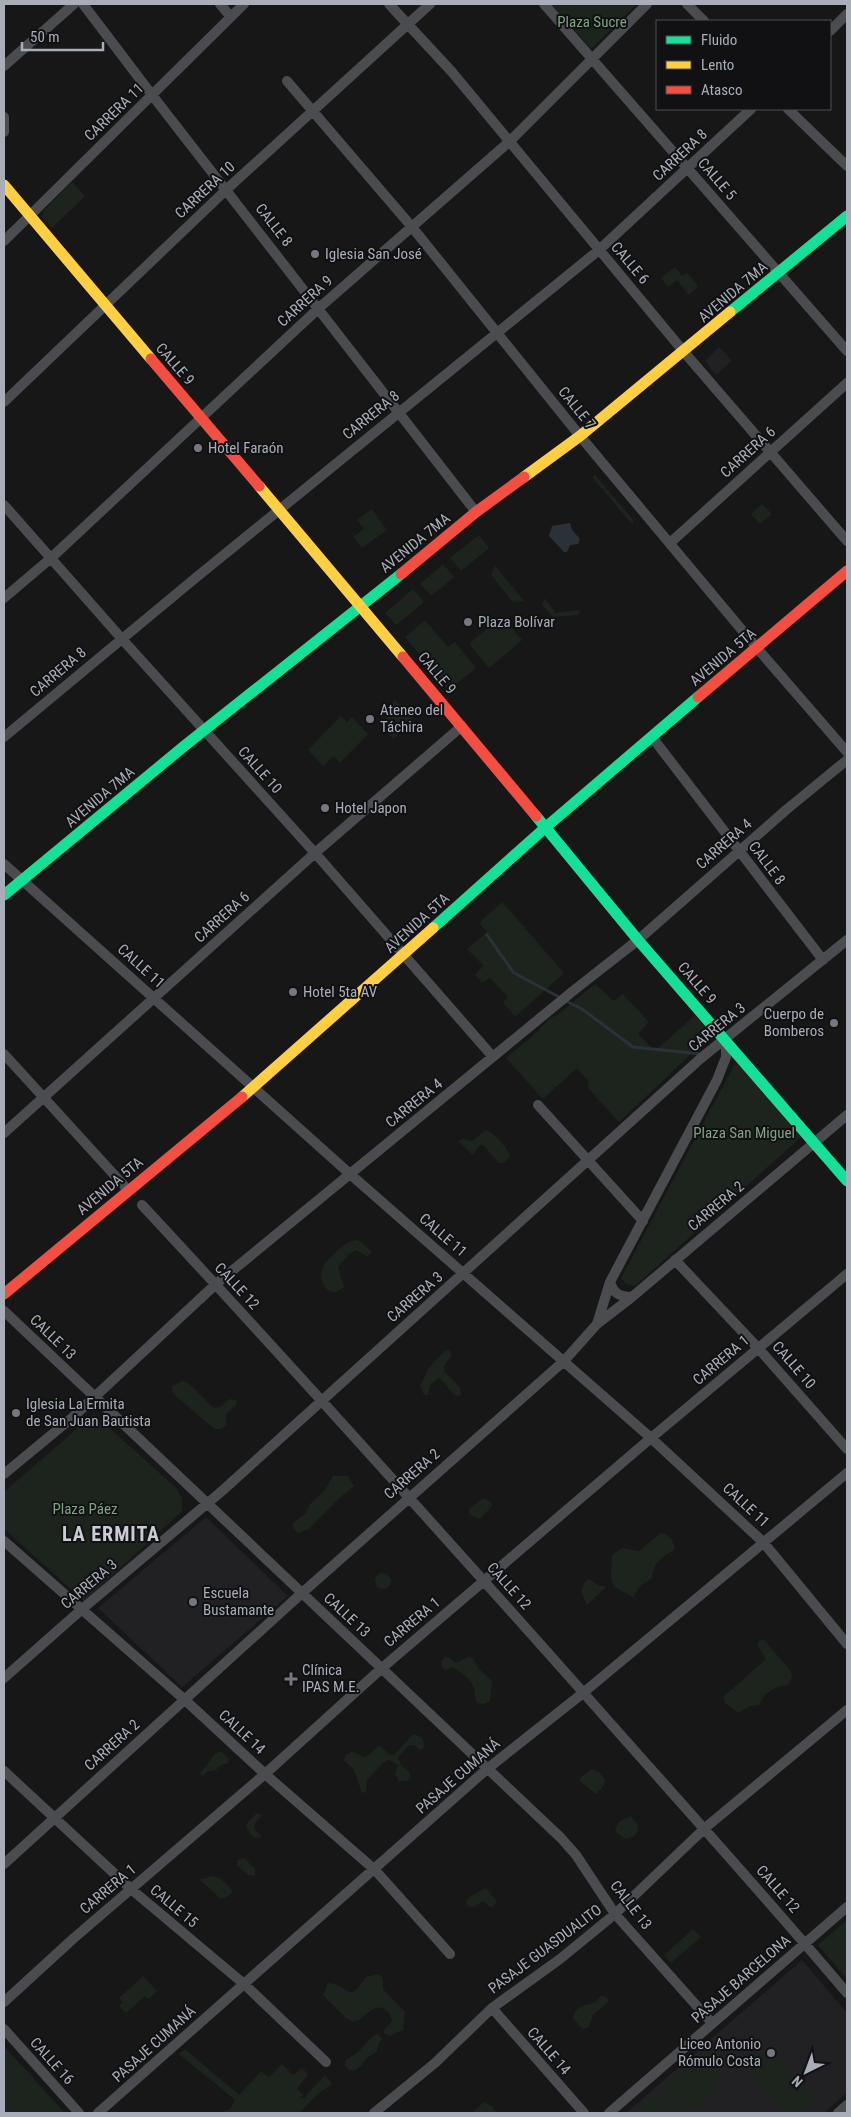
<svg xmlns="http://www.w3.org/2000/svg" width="851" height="2117" font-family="'Roboto Condensed',sans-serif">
  <rect width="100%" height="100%" fill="#171717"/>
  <!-- built -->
  <path fill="#212123" d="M719,347L732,361L716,375L705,361Z
    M206,1517L288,1596L182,1687L98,1608Z
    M802,1960L847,2013V2093L824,2113H626Z"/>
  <!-- green -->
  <path fill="#1d241e" d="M551,4H637L591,49Z
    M72,182L85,196L52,228L42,217L44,210Z
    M675,267L682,276L687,273L698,286L689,295L677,280L668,287L661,278Z
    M595,475L634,521L632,524L592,477Z
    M762,504L772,514L760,524L751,514Z
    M372,509L387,530L362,548L353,537L364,529L357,520Z
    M479,535L489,548L461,571L450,558Z
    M443,564L454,577L431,596L420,584Z
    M495,566L520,596L524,601L513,602L491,575Z
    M413,589L424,602L396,625L385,613Z
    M544,598L556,613L580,610L578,615L553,617L542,605Z
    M502,616L522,640L489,668L469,644Z
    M425,620L448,647L455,642L476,668L449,690L405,637Z
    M395,700L414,721L393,739L386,731L387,709Z
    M341,716L347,722L352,717L368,734L340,763L334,756L323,766L308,750Z
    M502,902L564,973L515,1017L503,1002L508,997L490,978L482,983L475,974L484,966L467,949L487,932L479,923Z
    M595,984L614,1001L623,994L649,1022L638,1034L655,1051L695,1015L712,1034L619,1122L588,1088L589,1082L577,1068L543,1099L506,1058L535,1034L549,1019L560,1013Z
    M736,1062L801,1137L635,1286L626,1284L621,1278Z
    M486,1130C493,1132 510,1150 510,1157L503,1163H499L483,1145H480L473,1155L458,1141L462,1139L472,1141Z
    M355,1240L360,1241L372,1252L367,1257L357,1250L350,1253L338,1267L344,1287L336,1292C322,1292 318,1276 324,1265C331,1255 344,1243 355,1240Z
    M445,1350H449L452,1355L444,1366V1371L460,1387L461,1395L456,1396C448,1391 446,1381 438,1378L430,1385L428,1395H424L420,1386L429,1368Z
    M182,1381L187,1382L213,1408L220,1407L230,1399L237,1400L236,1405L226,1414V1426L220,1429H215L173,1394L172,1386Z
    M94,1414L176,1488L182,1498V1511L84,1601L4,1529V1492Z
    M333,1476H348L354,1486L337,1500L309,1529L298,1533L293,1528V1523L305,1514L311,1503L324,1491Z
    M483,1498L491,1502L492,1506L480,1519L470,1515L469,1509Z
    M661,1533C669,1533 674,1542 675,1549C662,1558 654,1560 652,1578L641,1585L633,1597L614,1587L611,1579L612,1555L622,1548L639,1551Z
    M375 1581a8 8 0 1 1 16 0a8 8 0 1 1-16 0Z
    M589,1579L600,1586H605V1588L587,1605L581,1591L585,1582Z
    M763,1639L791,1671L792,1677L788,1685L777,1687L765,1694L759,1705L750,1706L738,1713L725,1703L724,1696L765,1660V1657L757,1645L760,1640Z
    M446,1656L456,1663L468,1657L473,1658L478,1668L492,1681L490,1701L483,1704L478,1703C473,1697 476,1694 474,1688C471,1679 460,1672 453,1667L446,1670L442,1668L441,1661Z
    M415,1734L423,1739L424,1748L420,1750L414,1745H409L398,1758C400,1767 410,1769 411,1778L407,1781H399L395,1774L398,1765L389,1760L383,1763L367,1780L366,1792L362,1793L354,1770L344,1760L346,1755L352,1751L365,1758L379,1745L390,1755H394L411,1736Z
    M221,1751L229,1759L228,1763L221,1765L216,1770L209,1771L203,1776L200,1773L216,1753Z
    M591,1769L600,1773L605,1780L604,1785L596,1794L580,1781V1778Z
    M257,1813L262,1815L255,1823L254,1828L262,1837L257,1838L251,1835L246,1826L248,1822Z
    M631,1816L637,1824L638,1830L634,1836L626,1839L617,1833L615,1829L619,1822Z
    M244,1858L255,1869V1876L248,1875L237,1865V1860Z
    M213,1876C221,1877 228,1885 233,1892L225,1898H220L198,1878L203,1879Z
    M486,1888L497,1902L491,1908L483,1901L473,1907L468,1906L466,1902L469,1897Z
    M847,1920V1979L818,1945Z
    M693,1929L701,1937L671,1963L664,1955Z
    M379,1974L383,1978V1989L405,2012L403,2030L390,2036L385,2034L383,2031L392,2021C391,2016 390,2013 386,2010C372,2001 366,2020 353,2022L346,2018L323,1995L328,1983L335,1984L352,1993L358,1988L366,1977Z
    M143,1976L157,1991L149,1999L145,1996L126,2013L119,2006L123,2002L119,1998Z
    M601,1996H605L609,2001L593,2015L588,2028L583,2029L573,2019C575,2003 587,2007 595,2002C597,2000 599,1998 601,1996Z
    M378,2034L382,2039L378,2045L377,2052L366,2058L362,2065L356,2070H349L345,2065L346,2060L357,2053L373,2036Z
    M715,2044L723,2048L725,2053L724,2058L716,2068L718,2082L713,2092L705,2098L698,2106L688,2107L682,2112L677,2111L666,2097V2087L671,2079L680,2073L693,2057Z
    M4,2046L65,2113H4Z
    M186,2050L239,2095L261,2071L269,2077L282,2064L293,2075L302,2068L308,2074L297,2089L304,2096L299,2097L303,2099L325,2075L332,2084L319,2093L299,2113H219L230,2109L235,2100L178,2053Z
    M773,2050L817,2098L799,2113H787L749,2072Z
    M656,2093L674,2113H633Z
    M484,2102L492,2106L496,2113H472Z"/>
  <!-- water -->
  <path fill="#2a3239" d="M570,523L572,530L580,539L578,544L570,545L567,552H564L549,536L552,526Z"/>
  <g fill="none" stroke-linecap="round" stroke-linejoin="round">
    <!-- stream -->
    <path stroke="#2a3239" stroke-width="3" d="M487,935L514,973L561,998
      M566,1001L582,1009L633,1047L701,1054"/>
    <!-- street -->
    <path stroke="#4b4c50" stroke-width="10" d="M83,4L152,95L476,512
      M220,4L231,17
      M389,4L452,72L684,352L847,541
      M544,4L847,351
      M687,4L704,21
      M830,31L847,14
      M4,66L74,4
      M287,81L412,227L580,436L757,648L847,752
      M788,109L847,166
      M4,117V132
      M4,241L244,4
      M4,402L227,189L430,4
      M4,505L122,639L315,853L493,1057
      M670,543L847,383
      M4,598L50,559L319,308L510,141L647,4
      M4,737L193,580L599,250L751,109
      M652,737L823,960
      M4,864L350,1174L651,1438L763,1542L847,1644
      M4,1054L128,1190
      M538,1105L643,1221
      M4,1133L315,853L462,726
      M142,1205C291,1365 436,1527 581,1690C670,1791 760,1890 847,1993
      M675,1260L758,1348L847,1449
      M610,1282C614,1295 620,1296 632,1297
      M4,1311L561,1838L576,1855L615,1914L712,2023
      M597,1324L610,1282L717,1080L726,1057V1040
      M4,1474L73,1417L216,1284L573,991L638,940L786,810L847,760
      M4,1541L185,1700L265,1774L375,1870L450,1954
      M4,1678L81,1610L222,1491L700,1059L847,940
      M4,1771L131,1889L244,1984L326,2062
      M4,1864L302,1593L564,1361L597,1324L632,1297L847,1115
      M4,2002L74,1938L265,1774L382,1668L651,1438L847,1274
      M492,2008L584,2113
      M4,2029L79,2113
      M98,2113L487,1769L583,1693L847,1473
      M374,2113L435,2063L492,2008L560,1959L615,1914L705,1828L847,1710
      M609,2113L847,1907
      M838,2113L847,2105"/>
    <!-- fast -->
    <path stroke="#16e098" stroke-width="11" d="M730,312L847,216
      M536,816L638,940L847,1181
      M4,895L183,747L401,574
      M433,928L546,827L698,697"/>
    <!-- slow -->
    <path stroke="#ffcf43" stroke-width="11" d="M4,185L151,359
      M524,477L580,436L730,312
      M259,486L403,657
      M242,1097L433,928"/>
    <!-- jam -->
    <path stroke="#f24e42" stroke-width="11" d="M151,359L259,486
      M401,574L476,512L524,477
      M403,657L536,816
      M698,697L847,571
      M4,1294L242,1097"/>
  </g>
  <!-- markers -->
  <g fill="#757880" stroke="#111113" stroke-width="2">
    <circle cx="315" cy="254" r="5"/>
    <circle cx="198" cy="448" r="5"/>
    <circle cx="468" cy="622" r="5"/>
    <circle cx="370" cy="719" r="5"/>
    <circle cx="325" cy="808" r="5"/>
    <circle cx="293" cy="992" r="5"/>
    <circle cx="834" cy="1023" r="5"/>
    <circle cx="16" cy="1413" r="5"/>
    <circle cx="193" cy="1602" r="5"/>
    <path d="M288.5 1671.5h5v5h5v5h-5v5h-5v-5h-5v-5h5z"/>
    <circle cx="771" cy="2053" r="5"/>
  </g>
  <g text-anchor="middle" stroke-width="4" stroke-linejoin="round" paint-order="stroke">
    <!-- park labels -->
    <g font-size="15" fill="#7fa381" stroke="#111113">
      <text x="592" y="27">Plaza Sucre</text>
      <text x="744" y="1138">Plaza San Miguel</text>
      <text x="85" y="1514">Plaza Páez</text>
    </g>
    <!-- street labels -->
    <g font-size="15" fill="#a8adb8" stroke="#111113">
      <text transform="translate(114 112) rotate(-44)" y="5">CARRERA 11</text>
      <text transform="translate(680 155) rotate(-43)" y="5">CARRERA 8</text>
      <text transform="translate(717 179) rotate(49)" y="5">CALLE 5</text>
      <text transform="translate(205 190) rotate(-43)" y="5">CARRERA 10</text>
      <text transform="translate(274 225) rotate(52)" y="5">CALLE 8</text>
      <text transform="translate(630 263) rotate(50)" y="5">CALLE 6</text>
      <text transform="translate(733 292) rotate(-40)" y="5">AVENIDA 7MA</text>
      <text transform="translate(305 301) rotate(-42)" y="5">CARRERA 9</text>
      <text transform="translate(175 364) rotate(49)" y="5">CALLE 9</text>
      <text transform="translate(577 408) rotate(51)" y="5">CALLE 7</text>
      <text transform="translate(371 415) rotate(-39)" y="5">CARRERA 8</text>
      <text transform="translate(748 452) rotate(-42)" y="5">CARRERA 6</text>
      <text transform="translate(415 543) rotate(-39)" y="5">AVENIDA 7MA</text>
      <text transform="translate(723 657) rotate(-40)" y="5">AVENIDA 5TA</text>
      <text transform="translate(58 672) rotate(-40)" y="5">CARRERA 8</text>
      <text transform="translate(437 673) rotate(50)" y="5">CALLE 9</text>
      <text transform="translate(260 770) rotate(48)" y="5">CALLE 10</text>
      <text transform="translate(100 797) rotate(-40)" y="5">AVENIDA 7MA</text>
      <text transform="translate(724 844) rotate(-41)" y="5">CARRERA 4</text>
      <text transform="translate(767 863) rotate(53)" y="5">CALLE 8</text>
      <text transform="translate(222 917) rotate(-42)" y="5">CARRERA 6</text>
      <text transform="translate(417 923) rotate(-42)" y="5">AVENIDA 5TA</text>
      <text transform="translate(141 966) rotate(42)" y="5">CALLE 11</text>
      <text transform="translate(697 983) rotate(49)" y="5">CALLE 9</text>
      <text transform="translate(717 1027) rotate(-39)" y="5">CARRERA 3</text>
      <text transform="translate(414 1103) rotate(-39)" y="5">CARRERA 4</text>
      <text transform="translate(110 1186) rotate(-40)" y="5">AVENIDA 5TA</text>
      <text transform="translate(716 1206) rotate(-40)" y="5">CARRERA 2</text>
      <text transform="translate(443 1235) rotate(41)" y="5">CALLE 11</text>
      <text transform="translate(237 1286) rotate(47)" y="5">CALLE 12</text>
      <text transform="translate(415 1297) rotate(-41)" y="5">CARRERA 3</text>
      <text transform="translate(53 1337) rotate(44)" y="5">CALLE 13</text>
      <text transform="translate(721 1360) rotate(-40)" y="5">CARRERA 1</text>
      <text transform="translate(794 1365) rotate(49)" y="5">CALLE 10</text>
      <text transform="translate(412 1474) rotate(-41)" y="5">CARRERA 2</text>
      <text transform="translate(746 1505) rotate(43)" y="5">CALLE 11</text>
      <text transform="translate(89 1584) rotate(-40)" y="5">CARRERA 3</text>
      <text transform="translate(509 1586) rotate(48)" y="5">CALLE 12</text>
      <text transform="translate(347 1615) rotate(43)" y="5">CALLE 13</text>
      <text transform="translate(412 1622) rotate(-40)" y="5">CARRERA 1</text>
      <text transform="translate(242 1732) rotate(43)" y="5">CALLE 14</text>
      <text transform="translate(112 1745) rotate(-42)" y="5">CARRERA 2</text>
      <text transform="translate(458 1776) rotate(-41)" y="5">PASAJE CUMANÁ</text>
      <text transform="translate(108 1889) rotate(-40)" y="5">CARRERA 1</text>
      <text transform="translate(778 1889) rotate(49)" y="5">CALLE 12</text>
      <text transform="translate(631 1905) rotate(52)" y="5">CALLE 13</text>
      <text transform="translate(174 1906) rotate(40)" y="5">CALLE 15</text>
      <text transform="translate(545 1949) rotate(-37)" y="5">PASAJE GUASDUALITO</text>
      <text transform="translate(741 1979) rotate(-41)" y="5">PASAJE BARCELONA</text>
      <text transform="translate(154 2044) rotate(-42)" y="5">PASAJE CUMANÁ</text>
      <text transform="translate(549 2051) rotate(49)" y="5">CALLE 14</text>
      <text transform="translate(52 2061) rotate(48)" y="5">CALLE 16</text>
    </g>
    <!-- poi labels -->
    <g font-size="15" fill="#a8adb8" stroke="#111113" text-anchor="start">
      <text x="325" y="259">Iglesia San José</text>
      <text x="208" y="453">Hotel Faraón</text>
      <text x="478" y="627">Plaza Bolívar</text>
      <text x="380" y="715">Ateneo del<tspan x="380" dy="17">Táchira</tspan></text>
      <text x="335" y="813">Hotel Japon</text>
      <text x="303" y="997">Hotel 5ta AV</text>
      <text x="824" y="1019" text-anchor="end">Cuerpo de<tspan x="824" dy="17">Bomberos</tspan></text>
      <text x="26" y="1409">Iglesia La Ermita<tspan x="26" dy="17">de San Juan Bautista</tspan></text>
      <text x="203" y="1598">Escuela<tspan x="203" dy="17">Bustamante</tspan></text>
      <text x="302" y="1675">Clínica<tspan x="302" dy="17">IPAS M.E.</tspan></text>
      <text x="761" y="2049" text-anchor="end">Liceo Antonio<tspan x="761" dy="17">Rómulo Costa</tspan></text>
    </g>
    <!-- district labels -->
    <g font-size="20" font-weight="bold" letter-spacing="1" fill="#c9ccd4" stroke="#111113">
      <text x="111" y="1541">LA ERMITA</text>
    </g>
  </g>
  <!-- border -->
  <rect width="851" height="2117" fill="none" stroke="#a8adb8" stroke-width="10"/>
  <!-- legend -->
  <rect x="656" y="20" width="175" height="90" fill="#111113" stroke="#4d4f55"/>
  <rect x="666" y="36" width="25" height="8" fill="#16e098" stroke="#4d4f55"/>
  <text x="701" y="45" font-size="15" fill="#a8adb8">Fluido</text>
  <rect x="666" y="61" width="25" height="8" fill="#ffcf43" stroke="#4d4f55"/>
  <text x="701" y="70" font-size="15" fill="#a8adb8">Lento</text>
  <rect x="666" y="86" width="25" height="8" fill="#f24e42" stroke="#4d4f55"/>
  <text x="701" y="95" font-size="15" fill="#a8adb8">Atasco</text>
  <!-- north arrow -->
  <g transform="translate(806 2072) rotate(222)" stroke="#111113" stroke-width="4" paint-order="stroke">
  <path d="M0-4L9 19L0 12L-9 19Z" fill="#a8adb8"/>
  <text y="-8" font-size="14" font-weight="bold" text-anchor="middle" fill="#a8adb8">N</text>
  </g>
  <!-- scale -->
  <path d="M22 42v8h81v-8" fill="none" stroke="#a8adb8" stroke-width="2.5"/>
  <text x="30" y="42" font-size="15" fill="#a8adb8" stroke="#111113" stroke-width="4" paint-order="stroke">50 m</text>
</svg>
